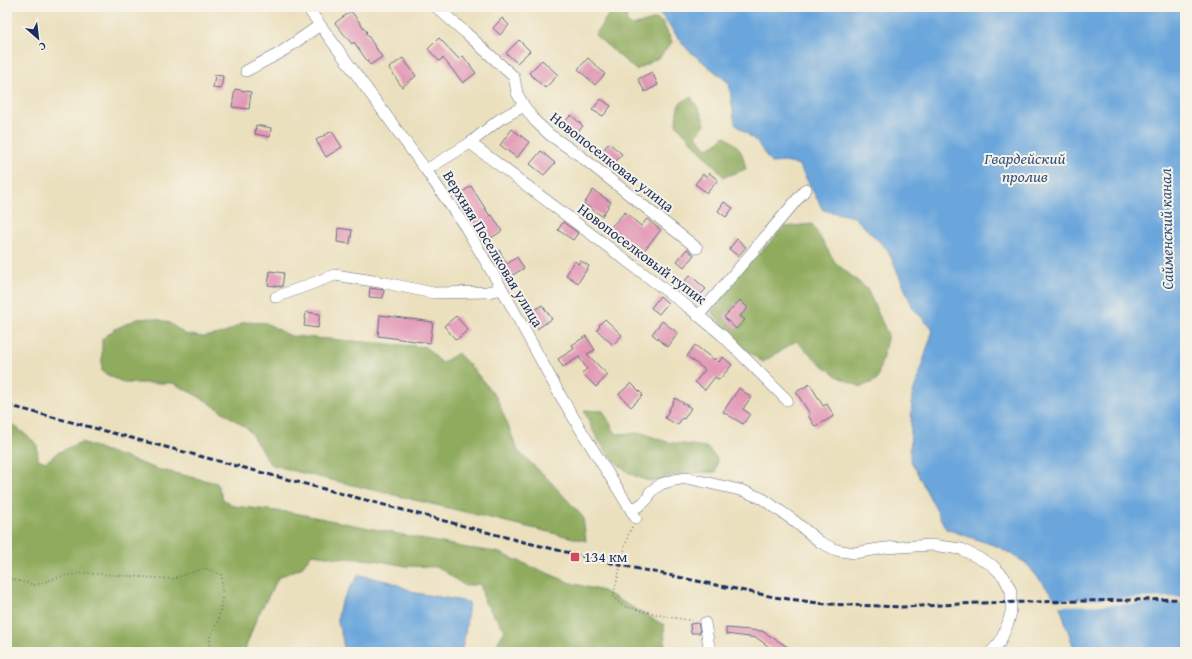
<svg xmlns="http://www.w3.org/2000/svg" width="1192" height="659" font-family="'Gentium Book Plus',serif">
  <rect width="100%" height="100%" fill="#f7f3e8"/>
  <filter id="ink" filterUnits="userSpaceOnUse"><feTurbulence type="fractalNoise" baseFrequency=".025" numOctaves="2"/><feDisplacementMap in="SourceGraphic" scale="8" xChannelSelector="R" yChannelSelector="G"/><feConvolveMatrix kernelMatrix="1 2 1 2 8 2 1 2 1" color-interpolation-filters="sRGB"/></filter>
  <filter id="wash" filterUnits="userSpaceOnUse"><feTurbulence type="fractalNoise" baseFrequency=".012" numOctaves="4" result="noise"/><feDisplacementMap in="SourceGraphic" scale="16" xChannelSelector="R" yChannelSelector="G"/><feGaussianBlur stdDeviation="0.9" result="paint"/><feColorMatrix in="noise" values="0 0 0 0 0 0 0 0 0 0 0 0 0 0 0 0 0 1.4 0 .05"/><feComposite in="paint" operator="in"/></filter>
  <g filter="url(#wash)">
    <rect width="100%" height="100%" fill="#ebe0be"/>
    <!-- forest -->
    <path fill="#8fab5d" stroke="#556d5e" d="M611,7H629L626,21L632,26L656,19L663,23L672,42L660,57L636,70L595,35L612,9Z
      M691,97L700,111L705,124L696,136L707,148L716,144L724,136C740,147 742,150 746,169L724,177L676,124L677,111L680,103Z
      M812,224L835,262L867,289L888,335L877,380L861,387L838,377L821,364L796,341L763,362L744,349L711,312L738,273L759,254L784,227Z
      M152,318L168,322L185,334L203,337L225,333L244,322L266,323L291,336L426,347L442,363L458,353L474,370L497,398L518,451L546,477L583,517L586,541L298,472L270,464L248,429L205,400L173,383H124L102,372V339L115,329L137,319Z
      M584,410L603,411L616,434L642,433L667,442L706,447L717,458L716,472C701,472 687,473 672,476C666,477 658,482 652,481C629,479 608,457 597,438C592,430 588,420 584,410Z
      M7,424L15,426L37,444L38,459L46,462L57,453L81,442L157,469L217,483L223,499L234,506L295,513L467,548L497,552L571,583L603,591L664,625L665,644L650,652H491L496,646L505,630L485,603L480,584L465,586L438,567L406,566L375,560L340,558L312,554L301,568L279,577L257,617L244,652H7Z"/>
    <!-- water -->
    <path fill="#6aa6db" stroke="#426a9c" d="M655,7H1185V652H1075L1059,603L1026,563L999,547L946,529L910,459L912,396L933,330L913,308L888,250L854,217L823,210L799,165L785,162L771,163L757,142L735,124L729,83L687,49Z
      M359,575L391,582L416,593L469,602L465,635L461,652H342C346,641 339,632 338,621C337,603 350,588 359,575Z"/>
    <!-- pier -->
    <path fill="#ebe0be" d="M1185,597V603L1058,606L1053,600Z"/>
    <g id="blocks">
      <!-- building -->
      <path fill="#e297b5" d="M351,11L367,32L366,33L382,57L370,65L354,42L352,44L335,23Z
        M502,18L509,25L500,35L493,28Z
        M439,38L459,59L463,56L476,73L463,83L443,58L439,61L428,49Z
        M519,40L530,51L517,63L506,53Z
        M403,58L416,76L402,87L389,68Z
        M588,58L605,74L595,85L578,69Z
        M542,60L558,75L545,88L529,73Z
        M652,72L658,85L645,92L638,79Z
        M215,75L223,76L221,89L213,88Z
        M235,89L251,92L249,109L232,107Z
        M601,99L611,106L603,116L592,110Z
        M571,115L583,126L572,138L560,127Z
        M256,125L271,128L270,137L255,134Z
        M512,129L529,142L517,158L500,145Z
        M332,131L342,147L326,157L316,140Z
        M609,143L622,154L611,167L598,156Z
        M541,151L555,163L544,175L530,164Z
        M709,173L718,180L707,193L695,184L703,174L706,177Z
        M471,186L490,216L492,215L502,231L485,242L470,219L469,220L463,211L465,209L457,196Z
        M593,190L611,202L602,216L584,204Z
        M724,202L733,208L726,217L718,211Z
        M625,212L641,226L647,219L661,230L641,254L622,238L621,239L609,229Z
        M563,222L578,233L573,240L558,230Z
        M338,228L352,230L350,244L337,242Z
        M737,239L746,247L738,256L729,249Z
        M687,249L694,255L684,267L677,261Z
        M499,250L507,264L517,257L524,268L508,278L500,266L498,268L490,255Z
        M575,261L578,264L581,261L589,266L578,283L566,275Z
        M270,271L284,273L282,287L268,285Z
        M690,275L706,289L696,299L681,285Z
        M370,288L384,290L383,298L369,297Z
        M660,296L668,303L659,314L651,308Z
        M740,300L748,308L740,316L745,320L736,329L724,317Z
        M542,305L552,319L537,329L527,315Z
        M306,312L320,314L318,328L304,326Z
        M380,315L433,322L430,343L378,336Z
        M456,316L468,330L456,340L444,326Z
        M605,319L622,335L613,345L597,330L600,326L599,325Z
        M662,321L678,333L668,347L652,334Z
        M586,336L595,350L587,354L608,375L596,387L582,373L587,369L579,357L563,367L558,359L574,349L572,345Z
        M695,345L714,360L715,358L719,362L723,357L732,365L719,380L715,377L705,390L695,382L705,370L687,356Z
        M631,383L643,395L631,407L619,394Z
        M810,384L823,406L827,404L834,416L815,427L808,415L810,414L796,392Z
        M739,388L751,397L743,409L750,414L743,424L723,412Z
        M675,398L691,408L684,419L682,418L678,425L665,418Z
        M698,623L700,633H691L690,624Z
        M726,628L762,631L796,652H776L757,638L726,634Z"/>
    </g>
  </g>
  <g filter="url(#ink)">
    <use href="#blocks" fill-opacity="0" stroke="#646d80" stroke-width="1"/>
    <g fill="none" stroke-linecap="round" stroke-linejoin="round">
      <defs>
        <path id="minor" d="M307,7L426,170L466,228L502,289L560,395L584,435L636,518
          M436,7L466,33L514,77L517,93L524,106L535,121L550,135L579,155L697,248
          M246,71L280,53L320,25
          M470,143L688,307L722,335L787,400
          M426,170L470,143L500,119L524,106
          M276,297L335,275L386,283L433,293L487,292L502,289
          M698,316L806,189
          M630,508L637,507L643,503L648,498L650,492L661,484L674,480L687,478L744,491L763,499L793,520L820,542L836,550L854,553L885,548L931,545L961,549L992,565L1004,577L1011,591V612L1008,623L1000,642L991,652
          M705,623L710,652"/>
      </defs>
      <!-- minor casing -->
      <use href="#minor" stroke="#646d80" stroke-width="12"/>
      <!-- path -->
      <path stroke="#646d80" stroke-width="1.5" stroke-dasharray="1 3" stroke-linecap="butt" d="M632,527L629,532L625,547L613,597L623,606L668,617L695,621
        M7,578L35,585L62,576L84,573L172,579L205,568L222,575V600L218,621L210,637L209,652"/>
      <!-- minor -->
      <use href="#minor" stroke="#fff" stroke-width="11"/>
      <!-- rail -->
      <path stroke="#1b2f5e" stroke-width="3" stroke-dasharray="6 3" stroke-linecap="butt" d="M7,405L524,542L620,565L774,597L826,604L903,607L979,603L1185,599"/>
    </g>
  </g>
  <!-- markers -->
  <rect fill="#d1495b" stroke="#f7f3e8" stroke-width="1.5" x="570" y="552" width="10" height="10" rx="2"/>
  <g text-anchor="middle" stroke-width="4" stroke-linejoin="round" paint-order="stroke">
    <!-- street labels -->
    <g font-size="15" fill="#1b2f5e" stroke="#f7f3e8">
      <text transform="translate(612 162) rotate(38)" y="5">Новопоселковая улица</text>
      <text transform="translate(493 249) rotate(59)" y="5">Верхняя Поселковая улица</text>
      <text transform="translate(642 254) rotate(37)" y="5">Новопоселковый тупик</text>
    </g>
    <!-- poi labels -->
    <g font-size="15" fill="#1b2f5e" stroke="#f7f3e8" text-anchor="start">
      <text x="584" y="562">134 км</text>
    </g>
    <!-- water labels -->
    <g font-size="16" font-style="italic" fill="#335384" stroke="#f7f3e8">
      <text x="1025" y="164">Гвардейский<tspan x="1025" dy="18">пролив</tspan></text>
      <text transform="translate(1166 229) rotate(-91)" y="6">Сайменский канал</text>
    </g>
  </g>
  <!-- margin -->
  <rect width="1192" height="659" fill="none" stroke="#f7f3e8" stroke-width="24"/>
  <!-- north arrow -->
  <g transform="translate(38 38) rotate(152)" stroke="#f7f3e8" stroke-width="3" paint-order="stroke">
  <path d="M0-3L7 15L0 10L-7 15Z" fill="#1b2f5e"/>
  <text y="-6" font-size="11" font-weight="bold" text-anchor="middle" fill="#1b2f5e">С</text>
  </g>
</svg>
